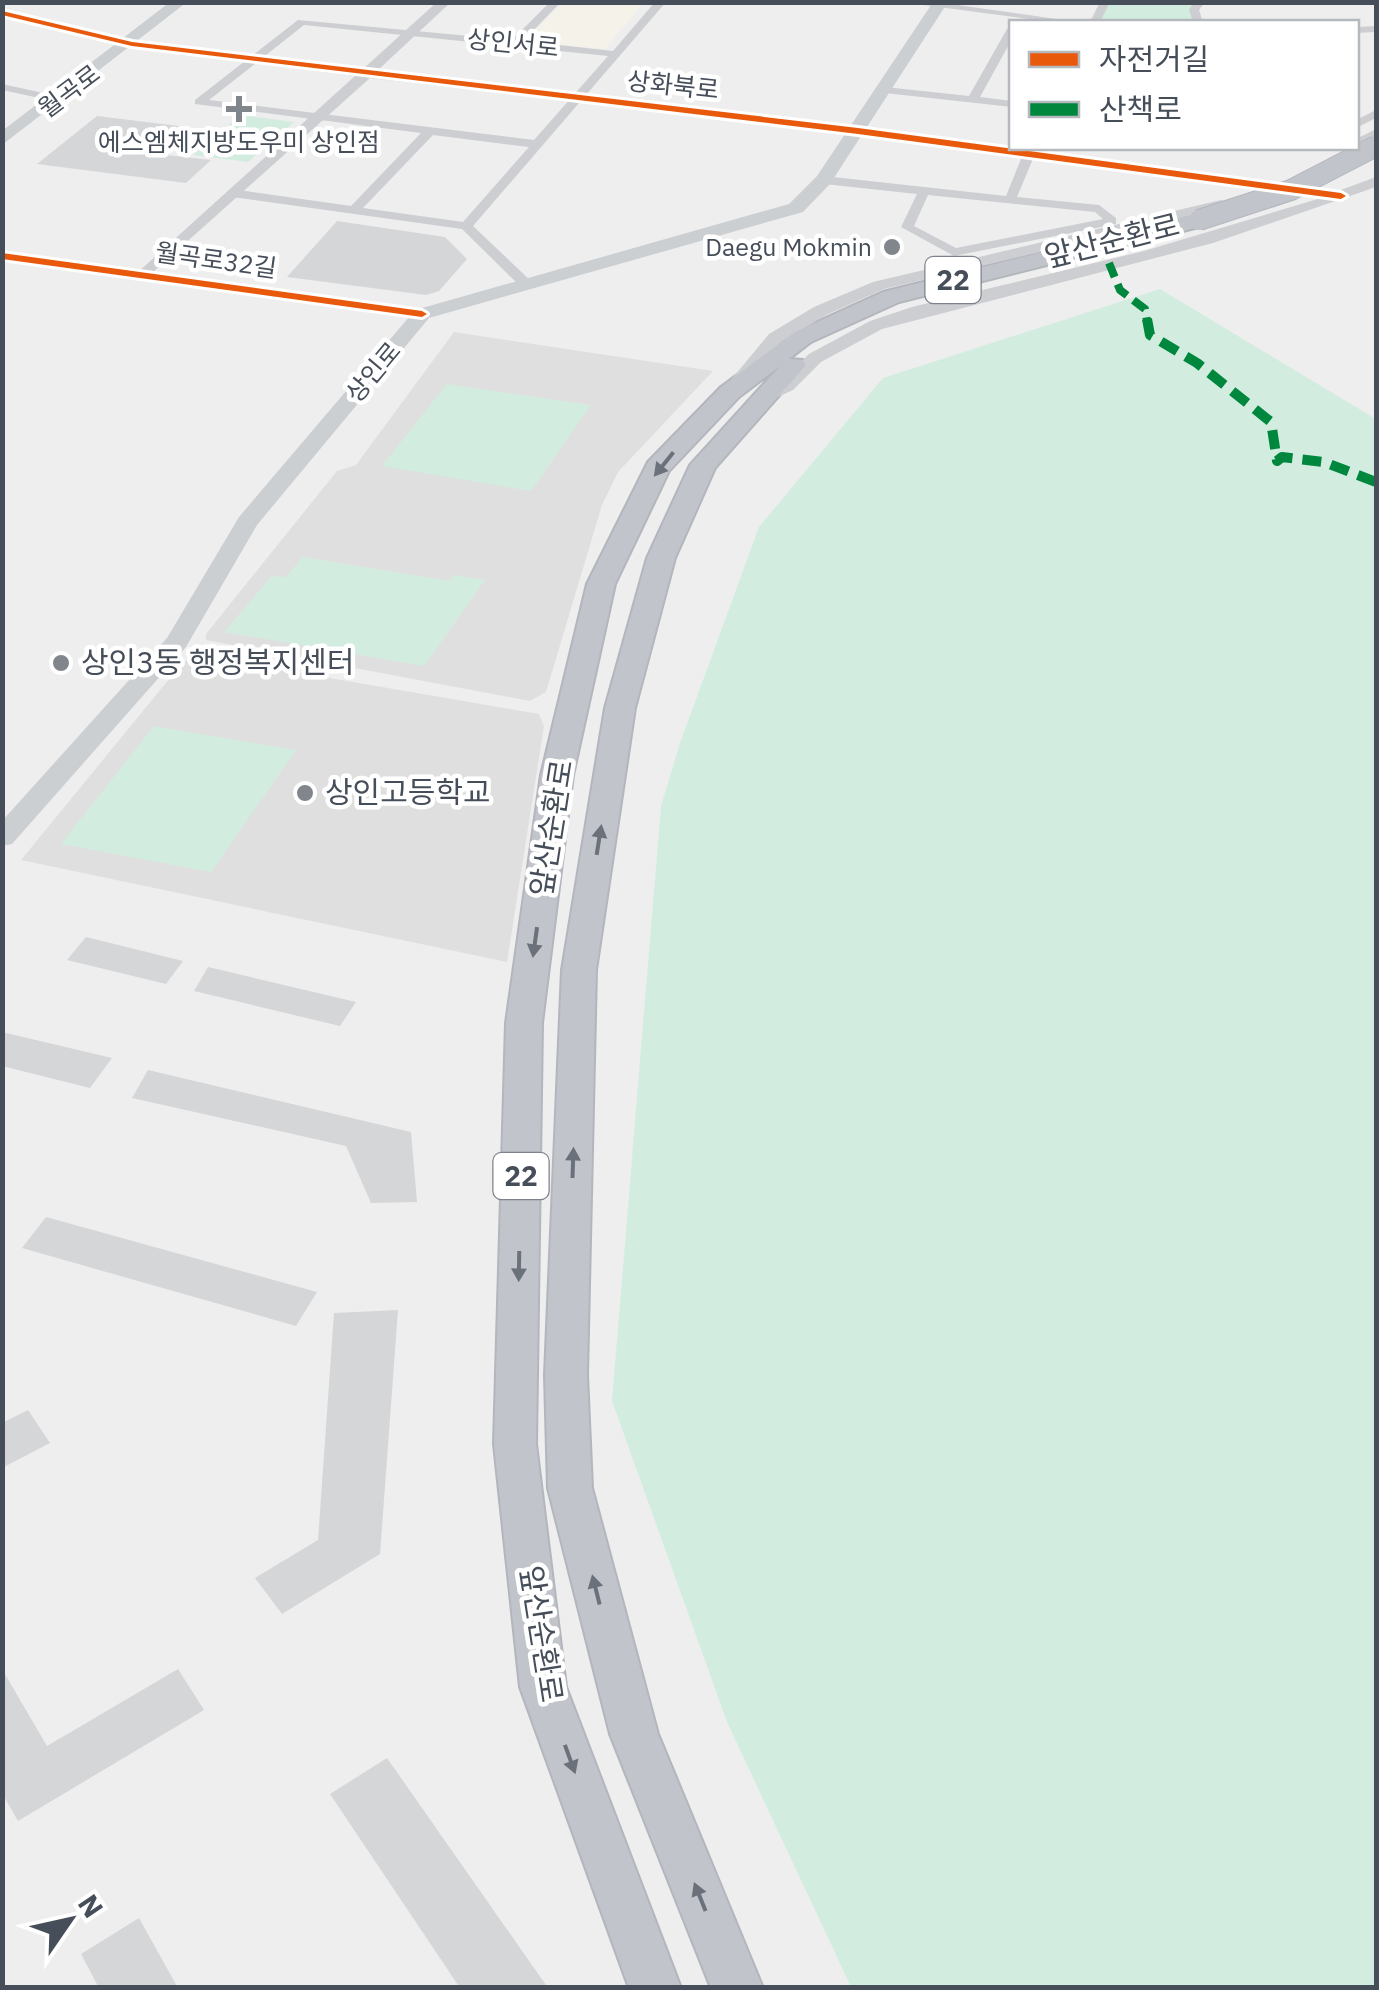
<svg xmlns="http://www.w3.org/2000/svg" width="1379" height="1990" font-family="'IBM Plex Sans','Noto Sans KR',sans-serif">
  <rect width="100%" height="100%" fill="#eee"/>
  <!-- commercial -->
  <path fill="#f5f3e9" d="M563,3H643L605,49L523,41Z"/>
  <!-- education -->
  <path fill="#e0dfdf" d="M454,332L713,371L618,472L602,505L546,692L530,701L206,640V634L337,471L356,465Z
    M201,656L539,714L544,726L507,962L21,860L183,662Z"/>
  <!-- green -->
  <path fill="#d2ede0" d="M1105,3H1199L1195,10L1198,22H1095Z
    M241,115L294,122L248,162L193,155Z
    M1160,289L1376,419V1987H851L727,1722L612,1401L661,806L680,743L759,527L883,378Z
    M447,384L591,405L531,491L382,466Z
    M303,557L449,581L454,575L485,580L424,666L224,632L272,576L286,577Z
    M154,726L296,750L211,872L61,844Z"/>
  <!-- building -->
  <path fill="#d5d6d8" d="M97,116L179,126L148,153L211,160L186,183L37,164Z
    M337,221L445,237L467,259L439,291L426,295L287,277Z
    M86,937L183,961L166,984L67,960Z
    M208,967L356,1002L340,1026L194,991Z
    M2,1032L112,1058L90,1088L2,1066Z
    M148,1070L411,1132L417,1202L371,1203L346,1146L132,1098Z
    M46,1217L317,1292L296,1326L22,1248Z
    M398,1310L380,1554L282,1614L255,1578L318,1540L334,1313Z
    M28,1410L50,1443L2,1468V1423Z
    M2,1669L47,1746L178,1669L204,1710L18,1821L2,1793Z
    M387,1758L548,1988H460L330,1794Z
    M139,1918L178,1988H99L81,1954Z"/>
  <g fill="none" stroke-linecap="round" stroke-linejoin="round">
    <defs>
      <path id="trunk" d="M1199,213L1210,220L1207,225L899,302L811,342L789,359L803,360L806,365L715,468L675,558L635,708L596,970L587,1375L592,1488L658,1734L763,1988H711L610,1734L548,1488L545,1375L562,970L605,708L647,558L690,465L780,366L739,397L669,471L615,584L573,775L542,1023L536,1444L566,1687L681,1988H629L520,1687L494,1444L506,1023L541,775L587,584L648,462L721,387L795,332L883,292Z"/>
    </defs>
    <!-- trunk casing -->
    <use href="#trunk" stroke="#b3b6bd" stroke-width="4"/>
    <!-- minor -->
    <path fill="#ccced1" fill-rule="evenodd" d="M550,2H561L523,41L613,51L655,2H666L473,226L532,282V288H522L462,229L232,197L226,193L232,189L351,206L421,133L195,104V100L298,20L512,40ZM304,25L608,56L534,140L209,100ZM433,135L529,147L463,222L363,208Z
      M901,2H936L1078,22H1051Z
      M1100,2H1110L1100,22H1090Z
      M1194,2H1205L1199,10L1203,22H1193L1189,10Z
      M1012,26V39L980,97L1012,101V107L885,93L879,90L885,87L969,96L1007,29Z
      M1376,26V32L1356,33V27Z
      M2,84L62,97L64,99L58,102L2,90Z
      M1376,110V118L1356,128V120Z
      M1029,150L1035,154L1017,197L1099,205L1116,218V224L954,256L901,227L917,194L824,184L818,180L824,176L1006,196L1023,154ZM928,195L1095,212L1103,219L956,248L914,226Z
      M2,252L422,310L429,314L422,318L2,260Z"/>
    <!-- tertiary -->
    <path fill="#ccced1" fill-rule="evenodd" d="M437,2H451L378,70L858,127L1338,191L1376,177V187L1213,243L882,329L821,362L793,390L758,406L749,401L752,397L781,382L809,354L870,321L912,307L1144,251L1321,198L858,135L370,78L143,281L137,279V273L355,76L132,48L2,17V9L132,40L363,69Z
      M1376,129V139L1361,149H1351L1356,148V139Z
      M1221,200L1226,202V208L884,289L826,315L781,342L736,396H724L721,392L769,334L814,307L873,282Z"/>
    <!-- secondary -->
    <path fill="#cccfd2" fill-rule="evenodd" d="M170,2H187L2,145V131Z
      M933,2H948L830,184L803,212L429,318L257,525L186,647L12,844L2,846V821L167,638L239,517L415,310L789,204L817,176Z"/>
    <!-- trunk -->
    <use href="#trunk" fill="#c1c4ca" fill-rule="evenodd"/>
    <defs>
      <path id="trunk-bridge" d="M1199,220L1291,190L1376,146"/>
    </defs>
    <!-- trunk-bridge casing -->
    <use href="#trunk-bridge" stroke="#b3b6bd" stroke-width="22" stroke-linecap="butt"/>
    <!-- trunk-bridge -->
    <use href="#trunk-bridge" stroke="#c1c4ca" stroke-width="20"/>
    <!-- quiet-far1 -->
    <path stroke="#00873e" stroke-width="8" stroke-dasharray="15 8" stroke-linecap="butt" d="M1109,263L1120,290L1145,309L1147,321"/>
    <!-- quiet -->
    <path stroke="#00873e" stroke-width="10" stroke-dasharray="19 10" stroke-linecap="butt" d="M1147,319L1150,335L1197,363L1271,422L1277,461L1282,457L1324,462L1376,482"/>
    <defs>
      <path id="cycleway" d="M2,11L132,42L858,128L1341,193L1346,196L1341,199L858,134L132,46L2,15Z
        M2,253L422,311L427,314L422,317L2,259Z"/>
    </defs>
    <!-- cycleway casing -->
    <use href="#cycleway" stroke="#fff" stroke-width="6"/>
    <!-- cycleway -->
    <use href="#cycleway" fill="#e8590c" fill-rule="evenodd"/>
  </g>
  <!-- one-way arrows -->
  <defs><path id="oneway-solid" d="M-6-.8H1V-3.2L6.5 0L1 3.2V.8H-6Z" transform="scale(2.5)"/></defs>
  <g fill="#6b717b">
    <use href="#oneway-solid" transform="translate(664 464) rotate(129)"/>
    <use href="#oneway-solid" transform="translate(599 840) rotate(-81)"/>
    <use href="#oneway-solid" transform="translate(535 942) rotate(98)"/>
    <use href="#oneway-solid" transform="translate(573 1163) rotate(-88)"/>
    <use href="#oneway-solid" transform="translate(519 1266) rotate(91)"/>
    <use href="#oneway-solid" transform="translate(596 1590) rotate(-104)"/>
    <use href="#oneway-solid" transform="translate(570 1759) rotate(70)"/>
    <use href="#oneway-solid" transform="translate(700 1897) rotate(-112)"/>
  </g>
  <!-- markers -->
  <g fill="#81868d" stroke="#fff" stroke-width="4">
    <path d="M234 94h10v10h10v10h-10v10h-10v-10h-10v-10h10z"/>
    <circle cx="892" cy="247" r="10"/>
    <circle cx="61" cy="663" r="10"/>
    <circle cx="305" cy="793" r="10"/>
  </g>
  <g text-anchor="middle" stroke-width="9" stroke-linejoin="round" paint-order="stroke">
    <!-- far-street labels -->
    <g font-size="25" fill="#464e59" stroke="#fff">
      <text transform="translate(513 43) rotate(6)" y="9">상인서로</text>
      <text transform="translate(673 85) rotate(6)" y="9">상화북로</text>
      <text transform="translate(69 91) rotate(-37)" y="9">월곡로</text>
      <text transform="translate(216 260) rotate(8)" y="9">월곡로32길</text>
      <text transform="translate(373 372) rotate(-50)" y="9">상인로</text>
    </g>
    <!-- far-poi labels -->
    <g font-size="25" fill="#464e59" stroke="#fff">
      <text x="239" y="151">에스엠체지방도우미 상인점</text>
      <text x="872" y="256" text-anchor="end">Daegu Mokmin</text>
    </g>
    <!-- shield labels -->
    <g fill="#fff" stroke="#7e838b" stroke-width="2.5">
      <rect x="925.5" y="257" width="55" height="46" rx="8"/>
      <rect x="493.5" y="1153" width="55" height="46" rx="8"/>
    </g>
    <g font-size="28" font-weight="bold" fill="#464e59">
      <text x="953" y="290">22</text>
      <text x="521" y="1186">22</text>
    </g>
    <!-- street labels -->
    <g font-size="30" fill="#464e59" stroke="#fff">
      <text transform="translate(1112 241) rotate(-14)" y="10">앞산순환로</text>
      <text transform="translate(552 828) rotate(-81)" y="10">앞산순환로</text>
      <text transform="translate(541 1634) rotate(81)" y="10">앞산순환로</text>
    </g>
    <!-- poi labels -->
    <g font-size="30" fill="#464e59" stroke="#fff" text-anchor="start">
      <text x="81" y="673">상인3동 행정복지센터</text>
      <text x="325" y="803">상인고등학교</text>
    </g>
  </g>
  <!-- border -->
  <rect width="1379" height="1990" fill="none" stroke="#464e59" stroke-width="10"/>
  <!-- legend -->
  <rect x="1009" y="20" width="350" height="130" fill="#ffffff" stroke="#b5b8bd" stroke-width="2.5"/>
  <rect x="1029" y="52" width="50" height="15" fill="#e8590c" stroke="#b5b8bd" stroke-width="2.5"/>
  <text x="1099" y="70" font-size="30" fill="#464e59">자전거길</text>
  <rect x="1029" y="102" width="50" height="15" fill="#00873e" stroke="#b5b8bd" stroke-width="2.5"/>
  <text x="1099" y="120" font-size="30" fill="#464e59">산책로</text>
  <!-- north arrow -->
  <g transform="translate(70 1920) rotate(56)" stroke="#ffffff" stroke-width="8" paint-order="stroke">
  <path d="M0-8L18 38L0 25L-18 38Z" fill="#464e59"/>
  <text y="-15" font-size="28" font-weight="bold" text-anchor="middle" fill="#464e59">N</text>
  </g>
</svg>
